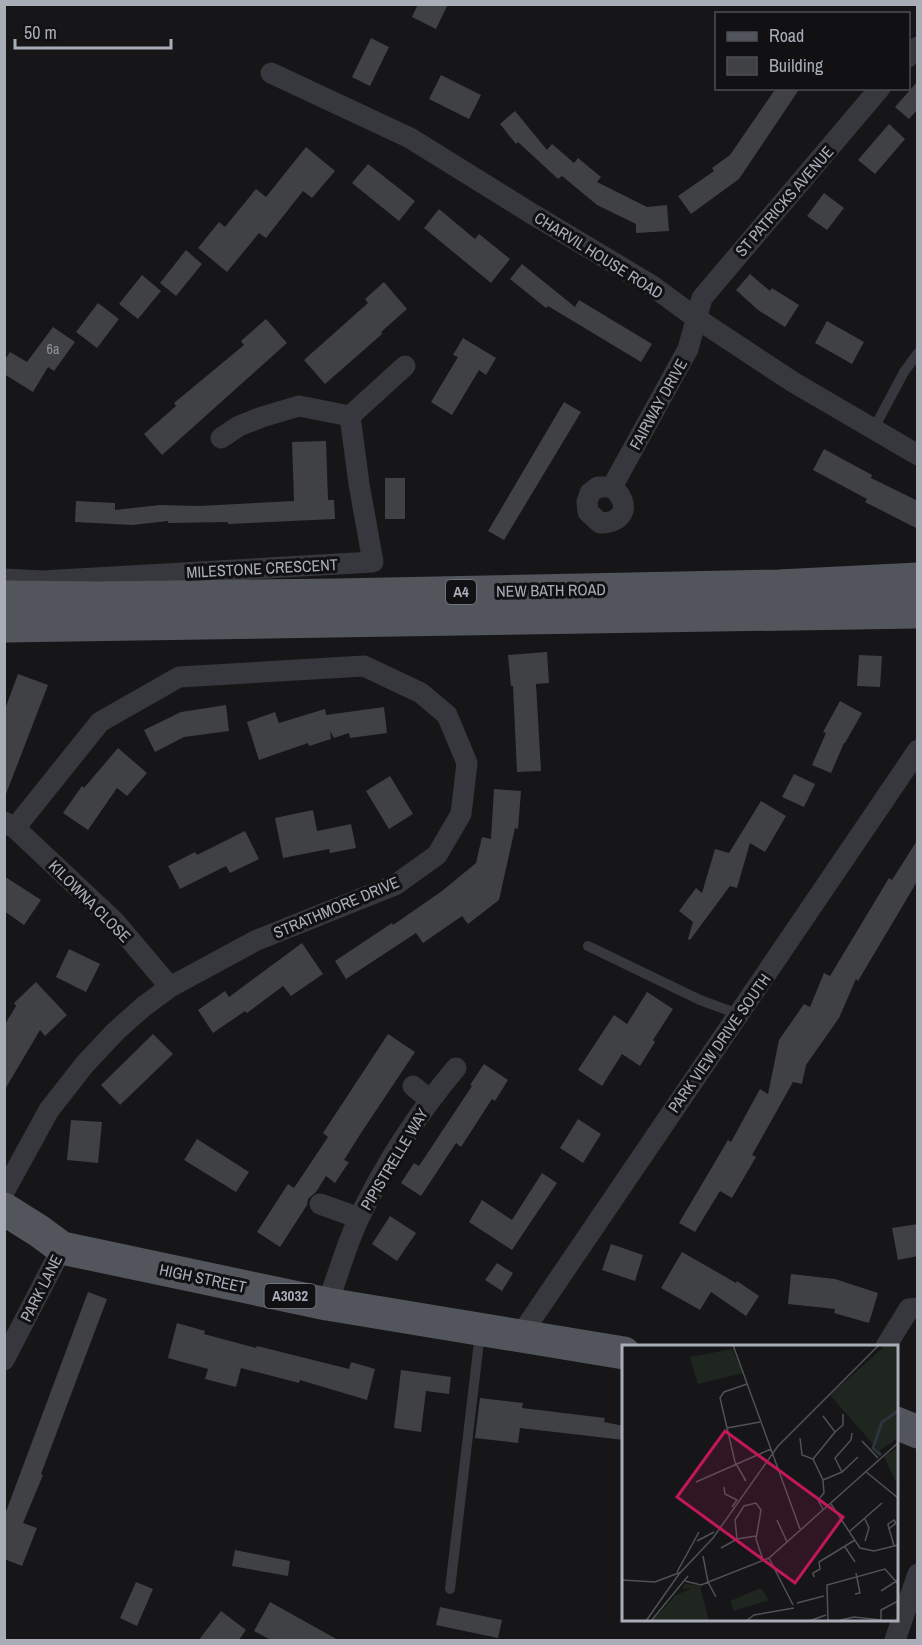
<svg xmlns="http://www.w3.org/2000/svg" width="922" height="1645" font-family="'Archivo Narrow',sans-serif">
  <rect width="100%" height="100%" fill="#161618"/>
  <!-- building -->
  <path fill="#404145" d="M418,4H448L436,29L412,17Z
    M371,38L389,47L370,86L352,77Z
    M441,75L481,95L469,119L429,99Z
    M918,81V109L909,119L895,107Z
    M776,88H800L739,179L691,214L678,196L714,171L712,168L730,155Z
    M515,111L547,150L552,144L574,163L578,158L601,177L597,182L647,207L667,205L669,231L636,233V224L597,205L562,176L558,179L518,142L516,144L500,124Z
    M889,124L905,139L875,174L858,160Z
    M306,147L335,171L312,198L303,191L266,238L259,233L227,272L198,248L219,222L225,227L256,189L266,197Z
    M368,164L415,201L399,221L352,183Z
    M824,193L844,208L827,230L807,216Z
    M439,209L475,239L479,234L510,259L491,283L424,228Z
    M186,250L202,264L176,296L160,283Z
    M522,264L575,307L579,300L652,344L641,362L548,306L546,308L510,279Z
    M750,274L770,291L772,288L799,305L785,327L758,310L736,290Z
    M142,275L161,291L138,319L119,304Z
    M384,282L407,309L381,332L382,334L325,384L304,360L368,303L365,299Z
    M98,303L119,319L97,348L76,332Z
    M266,319L287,343L162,455L144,434L176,406L174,403L244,345L241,341Z
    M827,321L864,342L852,364L815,343Z
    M53,327L75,342L54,371L48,367L33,392L4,374V361L10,352L27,362Z
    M463,338L496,358L486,375L479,370L452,415L431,402L458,357L453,355Z
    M564,402L581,412L504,540L488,531Z
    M326,441L328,500H334L335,519L228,524V522L168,523V521L132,525L75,522L76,501L115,503V510L160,505L199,506L294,501L292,442Z
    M824,449L872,475L871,478L918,501V529L865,502L867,499L813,470Z
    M385,478H405V519H385Z
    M547,652L549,683L536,684L541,771L517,772L513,686H511L508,655Z
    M859,655L882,656L880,687L857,686Z
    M18,674L48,685L6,794H4V712Z
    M840,701L862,713L845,743H844L831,773L812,765L826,733L823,732Z
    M226,705L229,731L184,737L155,752L144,730L181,712Z
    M384,707L387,733L350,738L349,733L334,738L330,731L331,739L309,746L308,743L259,760L247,722L275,712L279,723L325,709L326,715Z
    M118,748L147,773L127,796L117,788L88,830L63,813L82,786L84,788Z
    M794,774L815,784L804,807L782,797Z
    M390,776L413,814L389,829L366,791Z
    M494,789L521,791L518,829L515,828L499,900L468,924L462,916L423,943L416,933L346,979L335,961L392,923L393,925L442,891L476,863L482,837L491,839Z
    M761,801L786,816L765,852L750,843L737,888L730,886L690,940L688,939L693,922L679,911L696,888L702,893L715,849L729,853Z
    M313,810L317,831L351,824L356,848L330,853L329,849L283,858L275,818Z
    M245,831L259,859L230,873L226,866L180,889L168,866L195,852L197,855Z
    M918,839V880L858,981L856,979L839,1018L806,1065L802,1084L793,1082L752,1155L756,1157L732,1198L720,1191L695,1232L679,1223L728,1140L731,1142L760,1089L768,1094L779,1040L804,1004L810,1007L824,973L830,976L889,878L892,880Z
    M4,876L41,900L24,925L4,911Z
    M302,943L323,974L291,996L283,986L247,1013L245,1011L213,1033L198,1010L225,991L229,997Z
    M69,949L100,964L86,992L56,977Z
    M36,982L67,1015L45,1036L40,1030L4,1091V1026L16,1006L14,1003Z
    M647,992L673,1009L653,1040L655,1042L640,1066L622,1054L602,1086L578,1070L614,1015L627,1024Z
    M153,1034L173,1054L120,1105L101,1085Z
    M388,1034L415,1052L361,1133L344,1160L349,1162L335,1183L326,1176L316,1192L308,1199L307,1205L280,1247L257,1232L288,1184L294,1188L328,1137L323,1133Z
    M484,1064L508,1080L495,1101L492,1099L461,1147L456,1143L421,1196L401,1183L414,1163L419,1166L472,1086L470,1085Z
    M578,1119L601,1134L583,1163L560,1148Z
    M71,1120L102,1122L98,1163L67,1160Z
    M197,1139L249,1172L236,1192L184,1160Z
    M542,1173L557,1183L512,1250L469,1222L482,1200L512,1220Z
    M390,1216L416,1233L397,1261L372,1244Z
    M918,1224V1256L898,1260L892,1228Z
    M611,1244L643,1255L635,1281L602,1270Z
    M682,1252L736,1283L737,1281L759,1296L746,1316L711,1292L700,1310L661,1288Z
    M497,1263L513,1273L502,1291L485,1280Z
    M791,1274L835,1279L878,1293L869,1323L834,1313L835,1309L788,1304Z
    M88,1292L107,1299L41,1474L43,1475L23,1523L37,1528L22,1566L4,1559V1517Z
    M177,1323L205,1331L204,1334L256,1348L257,1346L349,1369L351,1362L375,1369L367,1400L300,1380L299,1383L241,1368L236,1387L205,1379L208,1369L168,1358Z
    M401,1370L451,1377L449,1394L426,1391L421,1432L394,1428Z
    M480,1398L523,1403L522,1408L605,1418L604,1422L624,1426V1440L520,1428L518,1443L475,1438Z
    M235,1550L290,1561L288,1576L232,1566Z
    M136,1582L153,1589L137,1626L120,1618Z
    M270,1602L340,1641H273L254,1631Z
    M440,1607L502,1620L498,1638L436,1625Z
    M221,1611L246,1630L238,1641H198Z"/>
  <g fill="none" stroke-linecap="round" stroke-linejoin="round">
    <!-- lane -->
    <path stroke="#37383d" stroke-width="10" d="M873,430L904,372L918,353
      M588,946L700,1000L738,1014
      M450,1589L480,1333"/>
    <!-- street -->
    <path stroke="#37383d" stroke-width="21" d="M908,57L918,47
      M271,73L410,138L529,212L651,285L696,318L793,382L918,455
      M221,438L239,426L262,417L299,406L350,416
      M612,487H598L590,493L587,502L588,512L600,523C626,523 631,503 612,487L688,349L702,298L880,88
      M4,579L42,581L373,562L359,484L350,416L405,366
      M4,822L15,828L115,922L170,987
      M413,1086L430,1100
      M4,1192L49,1110L85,1064L116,1031L143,1007L170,987L257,940L395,885L437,855L461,814L467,763L447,715L421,693L364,666L179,677L100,722L15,828
      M320,1204L359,1218
      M327,1304C338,1276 346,1245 359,1218C385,1164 418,1113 456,1068
      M520,1336L918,750
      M886,1346L909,1309L918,1308
      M4,1360L62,1248
      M895,1640L918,1574"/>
    <!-- primary -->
    <path stroke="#53555c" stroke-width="33" d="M4,597L97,598L337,595L779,586L918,579
      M4,626L918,612
      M4,1209L39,1231L62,1248L327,1304L624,1353
      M896,1423L918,1432"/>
  </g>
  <g text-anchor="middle" stroke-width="6" stroke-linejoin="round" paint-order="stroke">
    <!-- number labels -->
    <g font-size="14" fill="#8e929b">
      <text x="53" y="354">6a</text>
    </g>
    <!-- shield labels -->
    <g fill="#111113" stroke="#7b7e86" stroke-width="1.5">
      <rect x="446" y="580" width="30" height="24" rx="4.5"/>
      <rect x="264.5" y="1284" width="51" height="24" rx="4.5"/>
    </g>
    <g font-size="15" font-weight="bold" fill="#a8adb8">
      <text x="461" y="597">A4</text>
      <text x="290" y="1301">A3032</text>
    </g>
    <!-- street labels -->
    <g font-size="16" fill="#a8adb8" stroke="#111113">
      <text transform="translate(784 201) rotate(-49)" y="6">ST PATRICKS AVENUE</text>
      <text transform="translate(599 255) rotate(32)" y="6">CHARVIL HOUSE ROAD</text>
      <text transform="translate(658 404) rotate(-61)" y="6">FAIRWAY DRIVE</text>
      <text transform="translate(262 568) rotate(-3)" y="6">MILESTONE CRESCENT</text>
      <text transform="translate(551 590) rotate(-1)" y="6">NEW BATH ROAD</text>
      <text transform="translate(90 901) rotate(45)" y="6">KILOWNA CLOSE</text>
      <text transform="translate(336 907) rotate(-23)" y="6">STRATHMORE DRIVE</text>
      <text transform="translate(719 1043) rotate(-55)" y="6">PARK VIEW DRIVE SOUTH</text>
      <text transform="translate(394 1159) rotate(-59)" y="6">PIPISTRELLE WAY</text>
      <text transform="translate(203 1278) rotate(12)" y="6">HIGH STREET</text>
      <text transform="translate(41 1288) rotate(-63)" y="6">PARK LANE</text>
    </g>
  </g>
  <!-- overview -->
  <g transform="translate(622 1345)">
    <rect width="276" height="276" fill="#161618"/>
    <path d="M264,0H276V93L257,106L208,50ZM110,4L121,28L76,39L68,12ZM276,103V142L262,111ZM63,239L78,241L87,276H30L54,250L70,243L60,244ZM139,243L147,255L112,266L108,256Z" fill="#1e261f"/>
    <path fill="none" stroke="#2c353c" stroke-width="3" d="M259,110L251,103L260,77L276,66"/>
    <path fill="none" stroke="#505258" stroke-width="1.5" d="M111,0L178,184M201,71L213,87L221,80V69M105,83L138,77M178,93L180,110L191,114L201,135L202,148L196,155L201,164M240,96L256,113M191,114L213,87M243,126L276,153M220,127L213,113L229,95L230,88M122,134L124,136L113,117L98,53L102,47L125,39M201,135L220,127L236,112M74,137L149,104M102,142L103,149L115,155L110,162M209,159L238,203L252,206L276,200M243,174L247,183L243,196M155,175L165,197M267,184L274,178L272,175L266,179L267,184L269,190L272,201M228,186L260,158M115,194L113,175L122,161L134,158L139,165L134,194L141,215M75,196L92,187M223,202L233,217M99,203L115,194L134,191M81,211L86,237L94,252M147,213L171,260M55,227L77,187M192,232L191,228L198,224L197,217L233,195M0,235L33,237L59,227M63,236L79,240L147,213L276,98M259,246L276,235M233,249L238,248L234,228M175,258L202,251M24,276L57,229L91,193L156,101L257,0M29,276L66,231M124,276L132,270L172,263M187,276L204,270M206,276L205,240L263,224L276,239M215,276L232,272L259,275V265L276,256"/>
    <path fill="#c2185b" fill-opacity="0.15" stroke="#c2185b" stroke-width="3" d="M103,86L221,172L173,238L55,152Z"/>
    <rect width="276" height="276" fill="none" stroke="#a8adb8" stroke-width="3"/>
  </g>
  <!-- border -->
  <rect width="922" height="1645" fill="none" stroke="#a8adb8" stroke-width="12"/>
  <!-- legend -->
  <rect x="715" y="12" width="195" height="78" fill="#111113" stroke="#4d4f55" stroke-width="1.5"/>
  <rect x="727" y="32" width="30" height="9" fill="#53555c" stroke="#4d4f55" stroke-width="1.5"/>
  <text x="769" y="42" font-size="18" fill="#a8adb8">Road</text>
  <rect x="727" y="57" width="30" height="18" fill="#404145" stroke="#4d4f55" stroke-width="1.5"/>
  <text x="769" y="72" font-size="18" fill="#a8adb8">Building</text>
  <!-- scale -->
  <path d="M15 39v9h156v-9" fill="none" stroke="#a8adb8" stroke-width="3"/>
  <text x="24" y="39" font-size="18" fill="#a8adb8" stroke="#111113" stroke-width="4.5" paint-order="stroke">50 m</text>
</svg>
